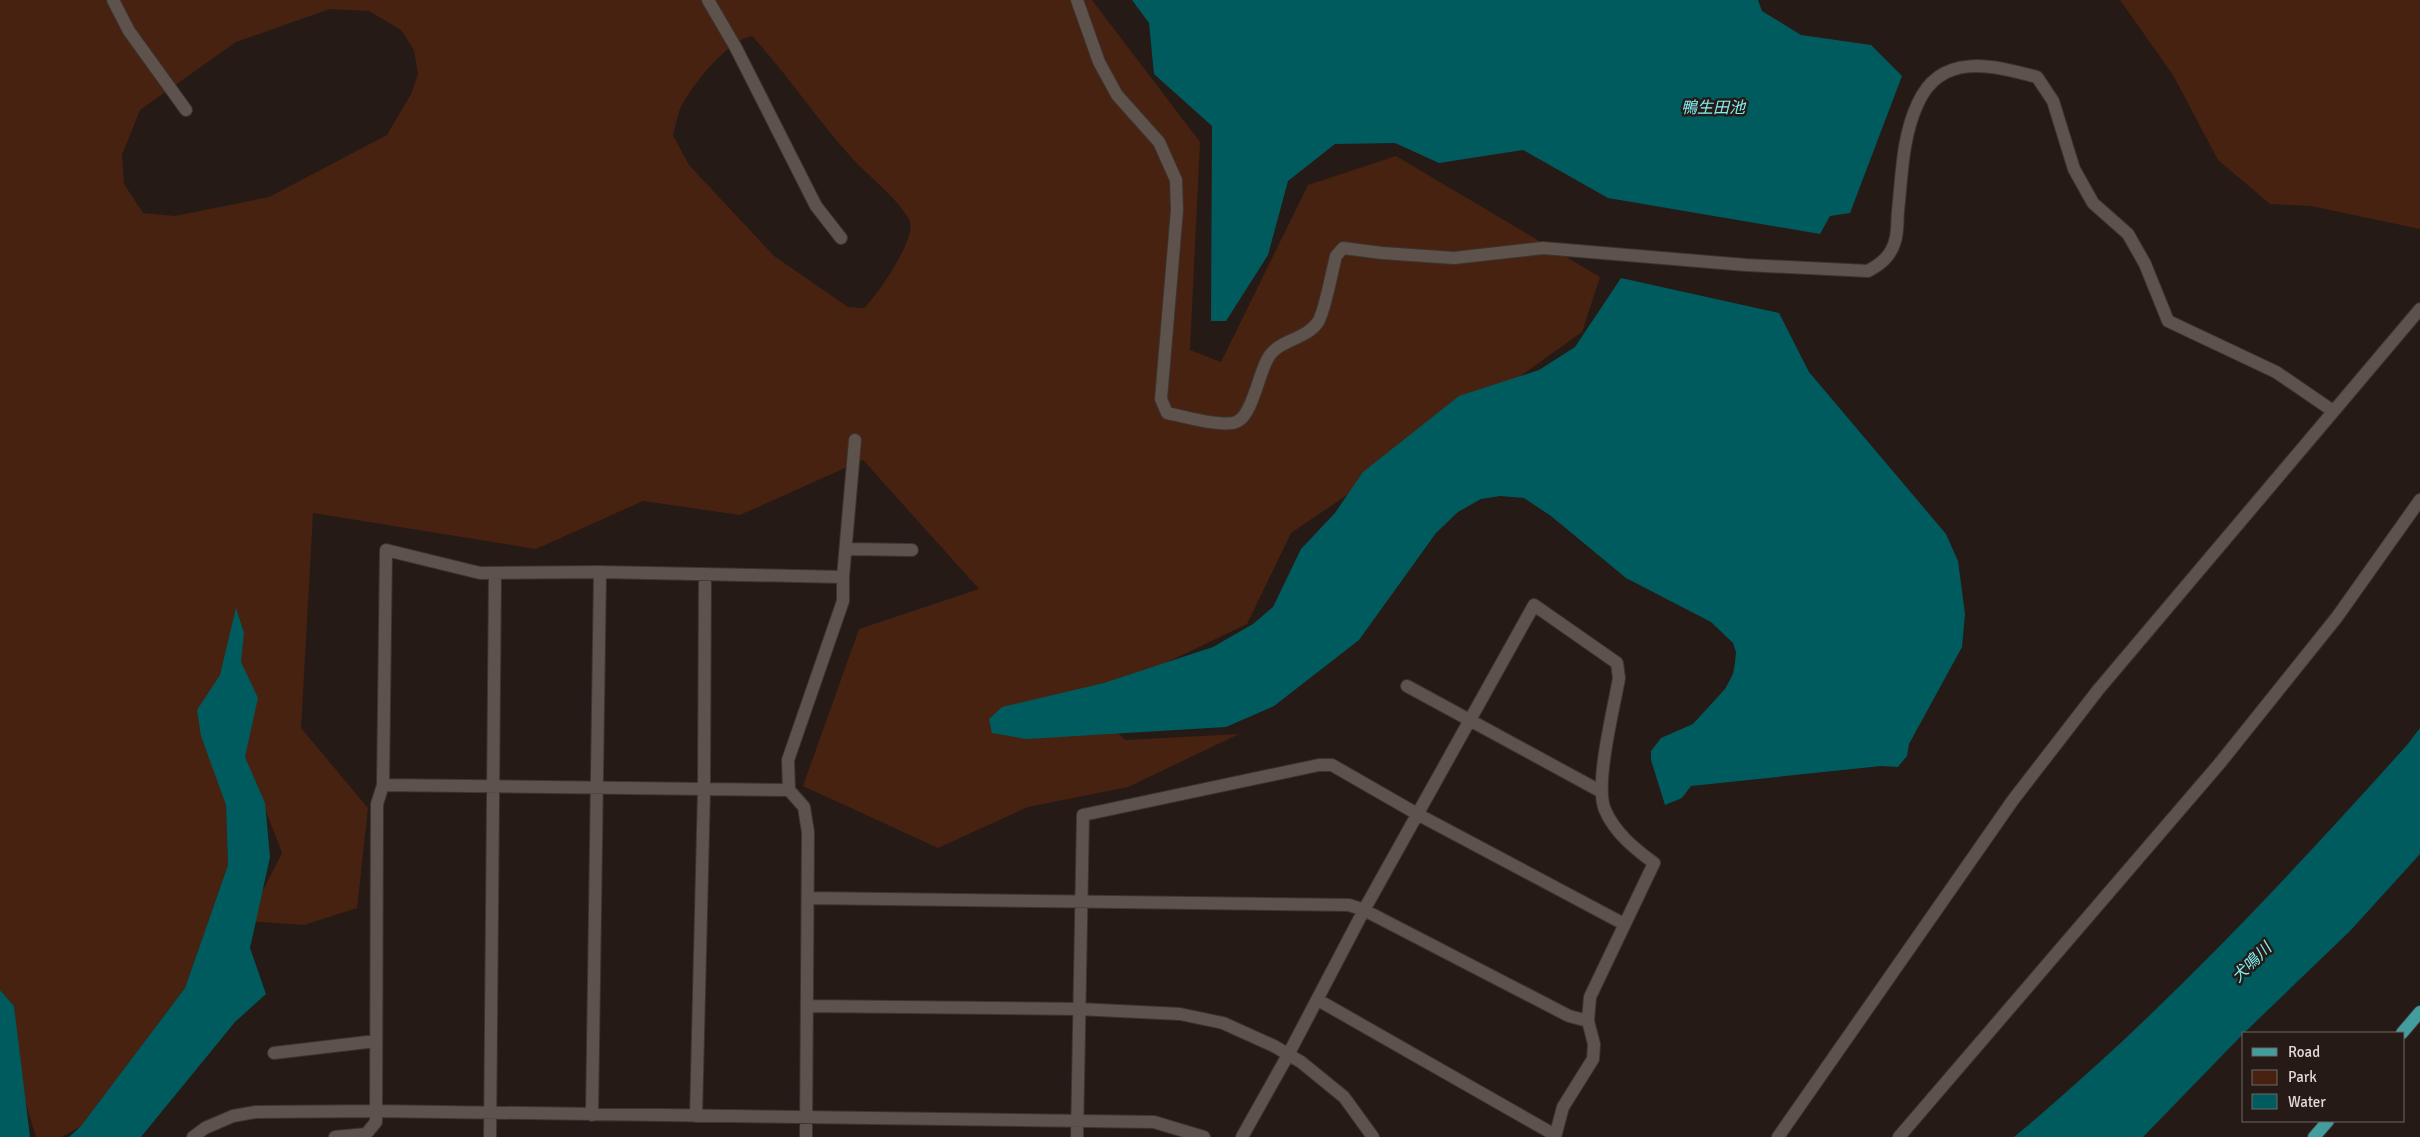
<svg xmlns="http://www.w3.org/2000/svg" width="2420" height="1137" font-family="Signika,'Noto Sans JP',sans-serif">
  <rect width="100%" height="100%" fill="#251a16"/>
  <!-- green -->
  <path fill="#472211" fill-rule="evenodd" d="M0,0H1092L1200,142L1190,350L1221,362L1308,185L1396,156L1600,277L1582,332L1487,400L1291,533L1247,624L1086,701L1125,740L1239,734L1128,787L1028,807L938,848L803,786L859,629L979,589L863,460L740,515L643,501L536,549L313,513L301,728L368,808L357,908L304,925L247,921L282,853L245,757L226,805L228,865L185,988L81,1126L62,1137H36L23,1094L14,1006L0,990ZM330,9L369,11L401,30L414,50L418,74L411,94L387,135L269,197L175,216L143,213L124,184L122,155L140,110L236,42ZM752,36C787,74 816,118 851,157C866,174 903,203 910,222C916,239 877,296 864,308L848,307L774,256L689,165L673,135C676,125 677,114 682,105C693,84 728,40 752,36Z
    M2120,0H2420V229L2311,206L2270,204L2218,160L2173,75Z"/>
  <!-- water -->
  <path fill="#005b5e" d="M1132,0H1758L1762,11L1801,35L1871,45L1902,76L1850,213L1830,216L1820,234L1608,198L1523,150L1439,163L1395,143L1335,144L1288,181L1268,255L1226,321H1211L1212,126L1154,74L1149,23Z
    M1621,278L1779,313L1809,372L1946,534L1958,561L1965,614L1962,647L1909,744L1907,756L1898,767L1881,766L1691,786L1682,798L1665,805L1651,760V751L1661,738L1693,724L1725,689L1733,674L1735,663L1736,652L1733,643L1711,622L1626,578L1551,516L1524,498L1500,496L1481,499L1458,512L1436,533L1359,640L1274,706L1226,727L1026,739L992,733L989,719L1002,707L1104,683L1213,647L1253,624L1273,607L1301,549L1335,513L1363,472L1459,396L1539,370L1575,347Z
    M236,608L244,633L241,662L258,698L245,757L265,803L270,857L250,948L266,994L235,1022L141,1137H69L81,1126L185,988L228,865L226,805L201,736L197,710L220,675Z
    M2420,728V854L2350,931L2244,1033L2143,1137H2014C2156,1019 2283,883 2407,745Z
    M0,990L14,1006L30,1137H0Z"/>
  <g fill="none" stroke-linecap="round" stroke-linejoin="round">
    <defs>
      <path id="minor" d="M113,0L129,31L186,110
        M708,0L736,48L816,206L841,238
        M1077,0L1099,62L1117,95L1159,142L1176,180L1177,210L1161,399L1167,413C1182,416 1226,429 1238,421C1252,414 1259,374 1267,360C1277,339 1305,341 1318,322C1325,311 1332,271 1336,256L1343,248L1382,253L1454,258L1543,248L1746,265L1868,271C1881,264 1891,256 1895,241C1898,232 1897,221 1898,211C1902,175 1902,137 1918,103C1941,52 1992,65 2037,77L2053,101L2074,169L2093,203L2128,234L2145,264L2168,321L2276,372L2333,411
        M846,549L912,550
        M843,577L855,440
        M1407,686L1600,791
        M383,785L789,790
        M809,898L1349,905L1364,910L1569,1016L1588,1021
        M1318,1000L1555,1135
        M807,1006L1079,1009L1180,1014L1223,1023L1274,1046L1301,1062L1344,1097L1373,1137
        M274,1053L376,1041
        M592,1115L600,572
        M696,1116L704,790L705,574
        M193,1137L205,1128L233,1116L256,1112L376,1111L1154,1122L1204,1137
        M335,1137L366,1134L376,1122L377,804L383,785L386,550L480,573L600,572L843,577V601L788,760L789,790L804,807L808,832L806,1137
        M490,1137L495,574
        M1077,1137L1083,815L1319,765H1332L1419,815L1624,924
        M1242,1137L1288,1055L1364,910L1534,605L1617,663L1619,678C1614,708 1594,785 1605,810C1615,833 1635,849 1654,863L1590,997L1588,1021L1594,1044L1593,1059L1563,1107L1555,1137
        M1778,1137L2013,800L2098,690L2420,309
        M1899,1137L2220,763L2337,617L2420,500"/>
      <path id="major" d="M2402,1033L2420,1012
        M2314,1137L2328,1121"/>
    </defs>
    <!-- minor casing -->
    <use href="#minor" stroke="#3c3431" stroke-width="14"/>
    <!-- major casing -->
    <use href="#major" stroke="#3c3431" stroke-width="14"/>
    <!-- minor -->
    <use href="#minor" stroke="#5e524c" stroke-width="12"/>
    <!-- major -->
    <use href="#major" stroke="#429e9e" stroke-width="12"/>
  </g>
  <g text-anchor="middle" stroke-width="5" stroke-linejoin="round" paint-order="stroke">
    <!-- water labels -->
    <g font-size="16" font-style="italic" fill="#7feff3" stroke="#251a16">
      <text x="1713" y="113">鴨生田池</text>
      <text transform="translate(2251 962) rotate(-45)" y="6">犬鳴川</text>
    </g>
  </g>
  <!-- legend -->
  <rect x="2242" y="1032" width="162" height="90" fill="#251a16" stroke="#706763"/>
  <rect x="2252" y="1048" width="25" height="8" fill="#429e9e" stroke="#706763"/>
  <text x="2288" y="1057" font-size="15" fill="#e1dad6">Road</text>
  <rect x="2252" y="1070" width="25" height="15" fill="#472211" stroke="#706763"/>
  <text x="2288" y="1082" font-size="15" fill="#e1dad6">Park</text>
  <rect x="2252" y="1094" width="25" height="15" fill="#005b5e" stroke="#706763"/>
  <text x="2288" y="1107" font-size="15" fill="#e1dad6">Water</text>
</svg>
